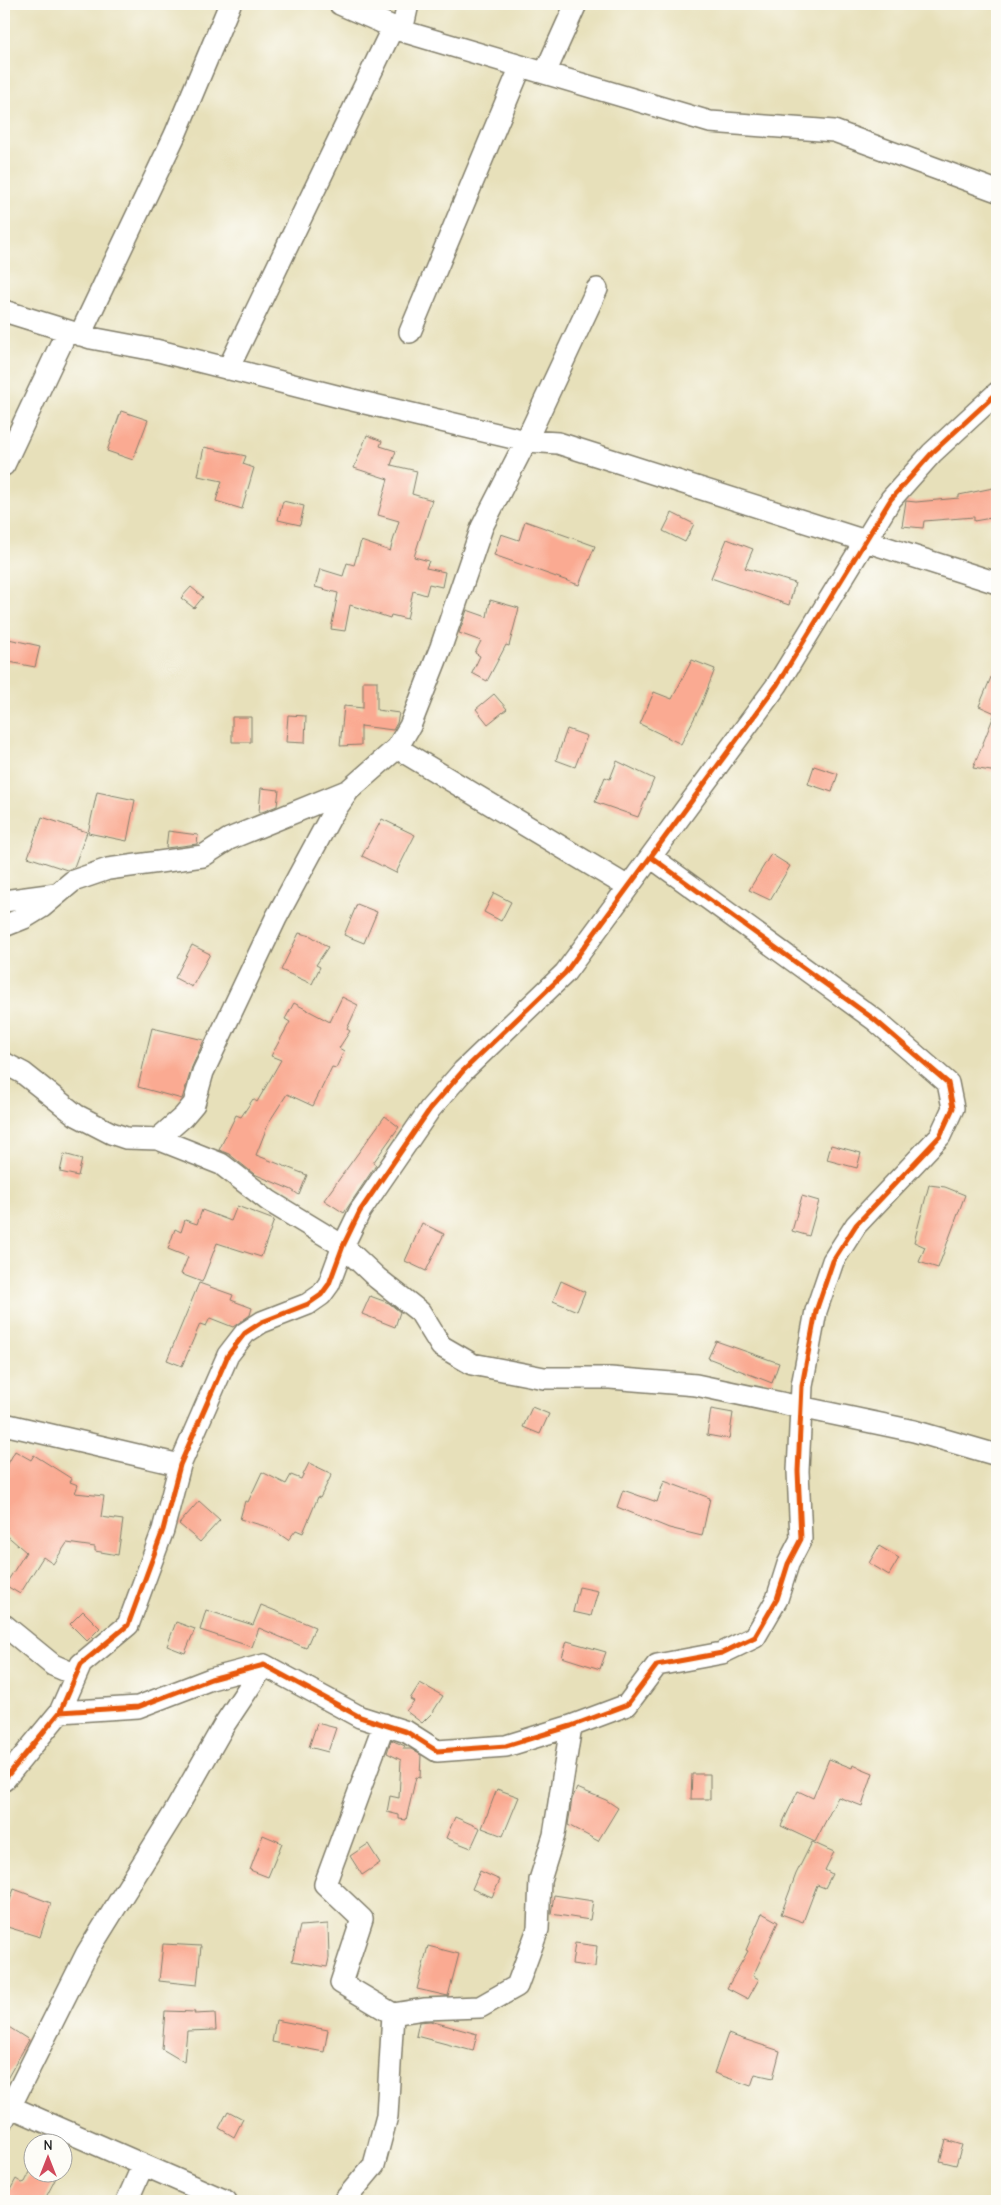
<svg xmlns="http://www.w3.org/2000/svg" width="1001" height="2205" font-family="'Comic Neue',sans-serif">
  <rect width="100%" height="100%" fill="#fdfcf7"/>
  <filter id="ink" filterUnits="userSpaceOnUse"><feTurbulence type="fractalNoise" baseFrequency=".02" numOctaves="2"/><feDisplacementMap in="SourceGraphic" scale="10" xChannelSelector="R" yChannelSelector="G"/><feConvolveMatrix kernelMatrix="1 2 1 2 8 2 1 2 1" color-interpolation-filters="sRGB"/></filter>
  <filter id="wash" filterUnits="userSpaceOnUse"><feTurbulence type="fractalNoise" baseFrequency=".0096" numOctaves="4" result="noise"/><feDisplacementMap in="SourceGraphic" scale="20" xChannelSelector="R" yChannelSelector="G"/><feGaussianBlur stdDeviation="1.12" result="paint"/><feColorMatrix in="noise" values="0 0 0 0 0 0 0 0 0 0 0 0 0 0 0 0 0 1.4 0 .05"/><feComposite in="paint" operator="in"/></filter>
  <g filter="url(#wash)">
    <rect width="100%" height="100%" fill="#e7e0ba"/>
    <g id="blocks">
      <!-- building -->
      <path fill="#faaa92" d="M121,411L148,420L133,460L107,451Z
        M367,435L382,441L380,446L396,451L391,465L417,471L412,494L432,500L414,557L429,561L426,568L445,572L442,587L429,584L426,595L413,591L407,619L391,615L390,618L350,605L345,631L331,629L338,593L315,587L320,569L343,576L347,563L354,565L361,541L390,551L399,521L378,515L388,479L354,468Z
        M204,447L246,456L243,464L254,468L242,509L216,501L222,481L198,476Z
        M993,488L997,517L974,521V517L924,521L923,528L902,526L906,501L916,502L959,498V495Z
        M283,501L304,506L300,525L278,520Z
        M672,513L694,524L685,542L663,531Z
        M525,521L595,546L579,585L494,555L501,534L519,540Z
        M727,539L753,549L745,568L795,583L789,605L711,578Z
        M191,587L203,597L194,608L181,598Z
        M490,600L519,608L509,646L506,645L487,681L472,673L480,656L475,653L481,641L459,633L467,610L487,617Z
        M4,638L40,646L35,667L4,661Z
        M692,660L715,669L701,705L681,744L640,724L654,692L672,699Z
        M997,663V772L973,768L995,713L979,706Z
        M363,681H377V710L399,713L397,723L393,730L361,726V745L340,746L344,706L363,708Z
        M494,694L507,709L488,724L476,709Z
        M288,715L306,716L305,743L286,742Z
        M232,717H251V742H232Z
        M567,729L587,736L575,767L556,760Z
        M617,761L654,779L638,817L595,802L605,777L610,779Z
        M814,766L838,774L832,792L808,784Z
        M261,788L279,790L277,806L262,812H259Z
        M97,792L135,800L127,841L88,833Z
        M42,817L87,832L74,867L67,870L28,857Z
        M382,819L415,835L396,873L362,856Z
        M168,831L198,835L197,844L166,848Z
        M771,854L790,866L770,900L749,890Z
        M494,893L511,902L501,921L484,912Z
        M357,904L377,912L364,943L344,935Z
        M299,933L311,936L328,947L316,965L320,967L312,984L281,970Z
        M192,945L210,954L192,987L175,978Z
        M342,997L358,1005L347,1029L350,1031L339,1048L344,1051L336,1068L332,1067L313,1106L287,1094L269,1122L256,1155L307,1175L299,1195L292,1190L254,1174L229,1154L219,1150L236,1115L241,1117L253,1099L257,1102L281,1060L271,1056L290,1022L285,1019L294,1003L330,1022Z
        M152,1028L204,1040L192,1067L182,1099L138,1087Z
        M385,1116L399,1127L373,1163L376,1165L344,1213L324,1200Z
        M831,1145L861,1153L857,1168L827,1160Z
        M64,1154L82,1159L78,1176L60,1172Z
        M929,1185L945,1187L965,1195L938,1268L919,1262L925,1247L914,1242Z
        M802,1196L819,1201L809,1236L792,1231Z
        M237,1206L274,1220L261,1257L217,1243L202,1282L181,1274L188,1257L168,1249L175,1229L181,1232L185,1220L197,1224L202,1210L231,1221Z
        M422,1223L444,1234L426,1271L405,1261Z
        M561,1281L585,1292L577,1311L553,1301Z
        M199,1283L233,1295L231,1300L252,1308L250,1315L233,1327L210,1318L206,1326L200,1324L182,1366L167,1360Z
        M370,1296L389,1303L400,1312L395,1327L362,1314Z
        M716,1341L779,1363L772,1383L708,1358Z
        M532,1407L549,1414L540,1434L523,1427Z
        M711,1409L733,1413L729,1439L707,1435Z
        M15,1451L31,1460L34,1455L72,1479L70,1482L78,1485L75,1493L104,1496L101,1517L123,1520L118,1555L95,1551V1547L67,1543L53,1564L43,1557L20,1594L5,1585L26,1552L4,1533V1471Z
        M309,1463L332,1474L320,1498L318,1497L303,1533L296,1530L288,1540L271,1528L240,1519L245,1501L248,1502L262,1472L286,1484L291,1475L301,1479Z
        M664,1481L710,1498L702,1536L669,1528L617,1507L623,1490L657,1502Z
        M199,1501L220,1520L200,1542L179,1524Z
        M879,1546L899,1558L889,1575L869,1563Z
        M579,1587L598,1591L591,1616L573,1612Z
        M261,1605L315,1627L306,1648L259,1628L252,1647L200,1630L206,1610L253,1625Z
        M83,1611L100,1628L87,1641L70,1624Z
        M176,1622L195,1629L185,1653L167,1646Z
        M567,1641L606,1652L600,1669L562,1657Z
        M420,1683L443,1696L433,1712L422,1723L406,1711L414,1701L410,1699Z
        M317,1723L336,1728L328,1752L309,1747Z
        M391,1740L405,1746L403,1749H411L421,1755L420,1778L416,1777L406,1820L399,1819V1815L387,1812L390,1796L399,1798L401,1760L387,1753Z
        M829,1759L852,1768L853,1765L873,1773L862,1806L838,1797L815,1842L781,1826L798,1791L813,1798Z
        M692,1774H710V1799H691Z
        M577,1788L606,1800L618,1808L598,1841L568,1825L572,1799Z
        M497,1789L519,1797L503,1836L482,1828Z
        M455,1817L480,1828L471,1848L446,1838Z
        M263,1835L282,1843L268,1877L250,1870Z
        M812,1842L834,1852L825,1870L832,1874L825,1888L817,1885L803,1922L781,1914L796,1874Z
        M368,1844L380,1863L362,1875L350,1856Z
        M480,1871L500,1880L492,1897L472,1889Z
        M14,1889L51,1903L40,1937L4,1926V1916Z
        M554,1895L593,1901L590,1920L551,1914Z
        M762,1913L778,1922L753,1976L759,1979L748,1999L727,1988L748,1951L746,1950Z
        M328,1924L329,1958L327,1967L292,1961L300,1926Z
        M575,1943L597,1946L595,1967L572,1964Z
        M163,1944L201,1946L197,1985L159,1981Z
        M428,1946L459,1954L448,1996L417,1989Z
        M165,2011L195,2012L194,2014L215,2013L216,2030L187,2031L184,2062L162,2049Z
        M276,2020L328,2030L324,2052L272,2042Z
        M430,2021L477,2034L473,2051L416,2036L419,2022Z
        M4,2024L29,2040L4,2084Z
        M728,2034L780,2051L773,2078L755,2074L751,2086L714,2073Z
        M228,2111L243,2119L234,2137L219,2128Z
        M946,2140L962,2145L956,2165L940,2161Z
        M30,2172H59L44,2201H4L16,2179L22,2183L25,2182Z"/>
    </g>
  </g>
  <g filter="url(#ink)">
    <use href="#blocks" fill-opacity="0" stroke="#827e6b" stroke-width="1"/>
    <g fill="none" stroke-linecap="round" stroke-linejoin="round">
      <defs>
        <path id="minor" d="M340,4L402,31L710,122L834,131L997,191
          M402,31L408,4
          M545,73L576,4
          M4,311L91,338L155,350L340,397L526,441L597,289
          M410,332L521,66
          M80,335L175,135L230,4
          M228,369L393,27
          M4,465L67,331
          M397,748L628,887
          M4,901L56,894
          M4,926L24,918L42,907L73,881L108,869L203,856L229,839L349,790
          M4,1063L23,1073L76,1115L111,1133L126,1138L158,1139L221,1164L269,1201L343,1246L377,1278L420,1312L441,1346L472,1364L544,1378H610L696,1385L914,1431L997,1455
          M158,1139L183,1117L194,1104L203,1072L276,918L331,816L349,790L397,748L410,726L441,647L482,527L526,441L558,443L997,583
          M4,1424L180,1465
          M4,1625L53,1665L76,1675
          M60,1712L138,1707L211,1679L264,1665L360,1717L407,1732L437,1751L506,1746L571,1726L627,1705L657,1665L722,1653L755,1637L777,1599L788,1564L801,1539L798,1471L802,1386L816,1311L833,1261L856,1225L940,1136L953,1108L948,1083L875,1020L651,857
          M4,1780L60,1712L81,1664L128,1625L163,1530L180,1465L228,1355L245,1333L262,1322L308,1304L321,1295L329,1284L343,1246L360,1211L430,1109L463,1071L565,973L777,685L891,499L932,453L997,393
          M393,2014L424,2009L480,2007L517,1986L538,1929L540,1880L554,1835L571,1726
          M4,2104L226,2201
          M4,2119L87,1953L174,1813L224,1725L264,1665
          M127,2201L143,2165
          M344,2201L374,2165L387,2116L393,2014L341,1983L362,1919L325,1884L384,1724"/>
      </defs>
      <!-- minor casing -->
      <use href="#minor" stroke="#827e6b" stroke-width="24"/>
      <!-- minor -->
      <use href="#minor" stroke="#fff" stroke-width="21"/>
      <defs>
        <path id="cycleway" d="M60,1712L138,1707L211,1679L264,1665L360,1717L407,1732L437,1751L506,1746L571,1726L627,1705L657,1665L722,1653L755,1637L777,1599L788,1564L801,1539L798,1471L802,1386L816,1311L833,1261L856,1225L940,1136L953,1108L948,1083L875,1020L651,857
          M4,1780L60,1712L81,1664L128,1625L163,1530L180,1465L228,1355L245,1333L262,1322L308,1304L321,1295L329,1284L343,1246L360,1211L430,1109L463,1071L565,973L777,685L891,499L932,453L997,393"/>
      </defs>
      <!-- cycleway casing -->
      <use href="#cycleway" stroke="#fdfcf7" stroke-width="8"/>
      <!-- cycleway -->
      <use href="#cycleway" stroke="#e8590c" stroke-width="5"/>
    </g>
  </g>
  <!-- margin -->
  <rect width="1001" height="2205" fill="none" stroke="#fdfcf7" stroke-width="20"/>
  <!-- north arrow -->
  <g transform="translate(48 2158)"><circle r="24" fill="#fdfcf7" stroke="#a3a29f"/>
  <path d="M0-4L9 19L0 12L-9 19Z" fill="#d1495b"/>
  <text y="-8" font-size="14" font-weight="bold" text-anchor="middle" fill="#1c1c1c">N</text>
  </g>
</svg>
